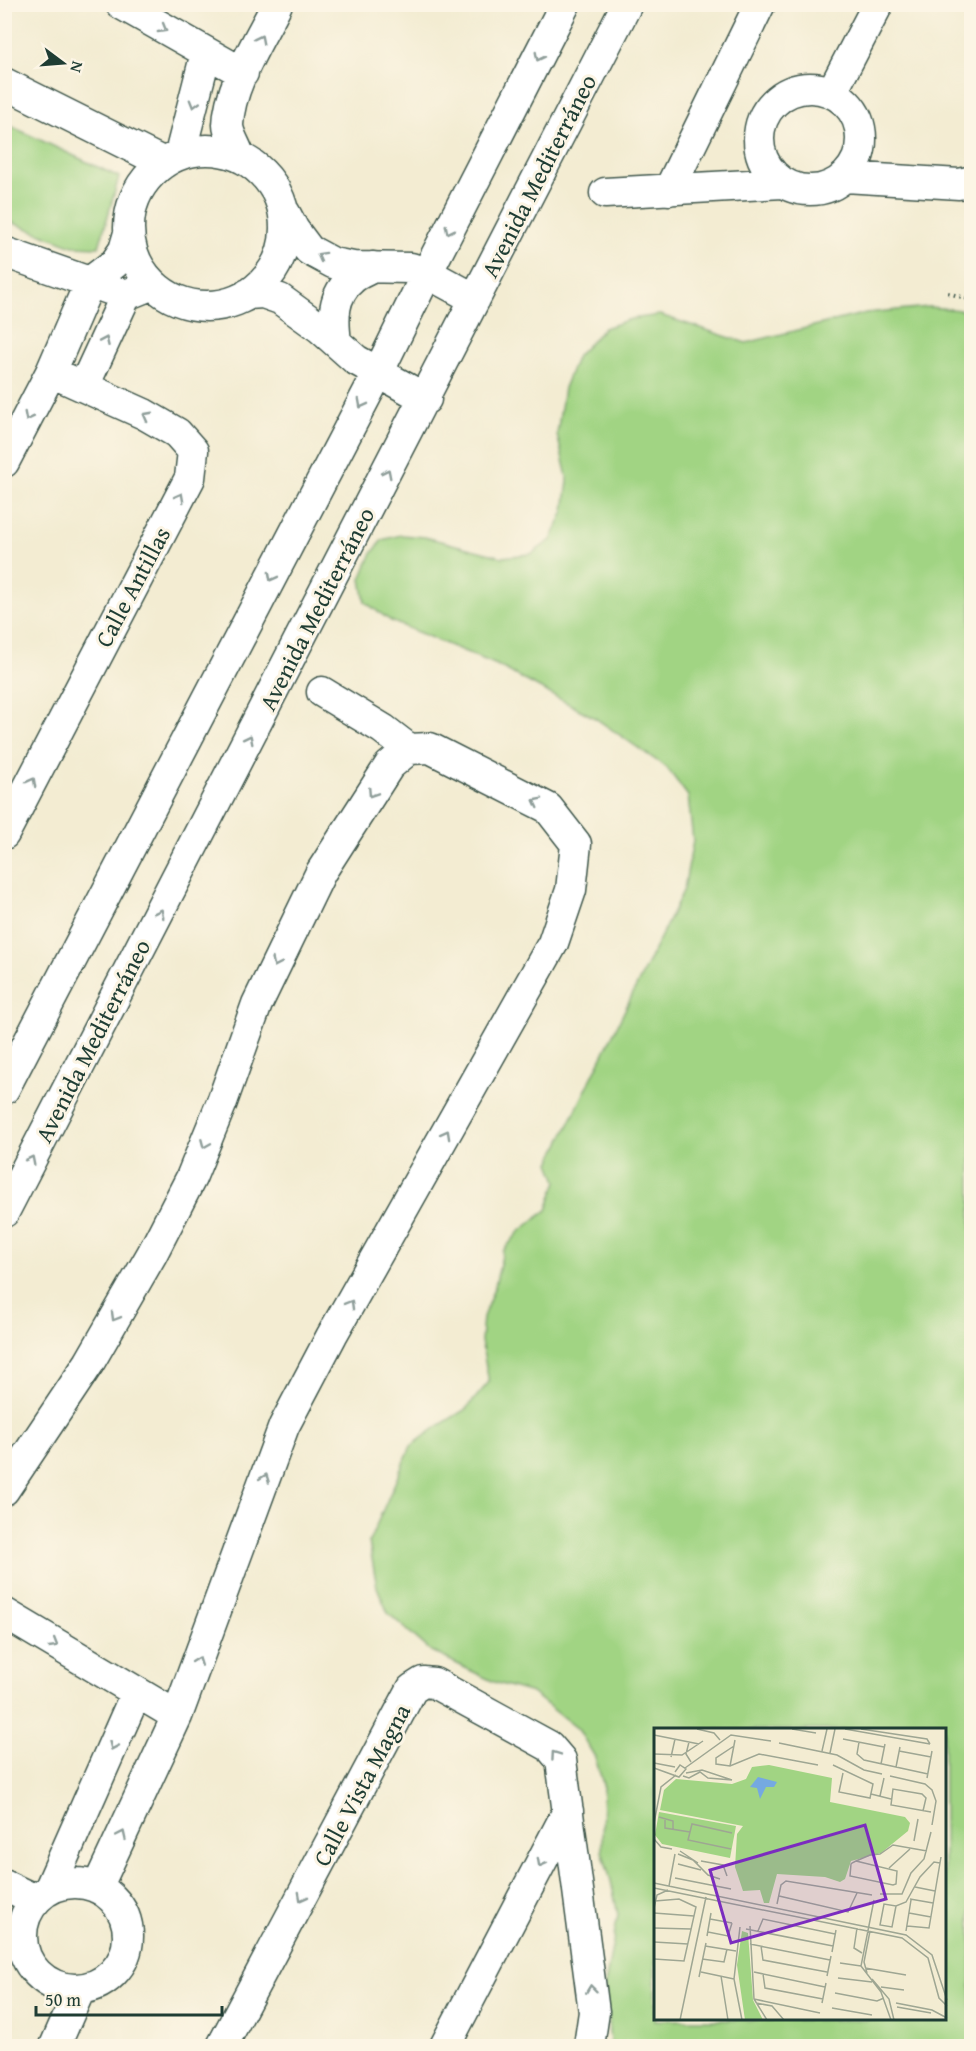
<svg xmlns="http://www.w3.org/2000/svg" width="976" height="2051" font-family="'Gentium Book Plus',serif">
  <rect width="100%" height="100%" fill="#fcf5e5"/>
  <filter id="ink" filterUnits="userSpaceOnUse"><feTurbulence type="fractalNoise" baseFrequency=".0167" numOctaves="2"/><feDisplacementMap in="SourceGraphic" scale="12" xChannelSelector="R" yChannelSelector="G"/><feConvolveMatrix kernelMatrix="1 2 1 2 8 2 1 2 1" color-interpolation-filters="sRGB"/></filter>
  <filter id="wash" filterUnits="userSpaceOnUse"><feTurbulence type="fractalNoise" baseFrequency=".008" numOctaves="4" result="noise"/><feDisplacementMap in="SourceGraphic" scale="24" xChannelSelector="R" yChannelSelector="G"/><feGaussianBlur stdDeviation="1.35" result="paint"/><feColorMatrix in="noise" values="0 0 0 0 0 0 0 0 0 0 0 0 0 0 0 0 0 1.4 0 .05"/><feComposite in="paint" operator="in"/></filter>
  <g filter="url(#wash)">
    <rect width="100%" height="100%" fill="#f3ecd2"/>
    <!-- green -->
    <path fill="#a1d483" stroke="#60885c" stroke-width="1.5" fill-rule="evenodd" d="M4,123L119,177L99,247L73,246L5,220Z
      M929,307L971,311V2046H608L610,2042L605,1985L618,1915L611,1881L602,1851L603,1784L595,1757L578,1729L532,1693L494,1682L431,1651L388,1613L377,1587L369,1542L411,1446L438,1426L466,1409L489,1382L481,1341L483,1317L495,1286L503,1251L519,1232L547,1210L557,1181L550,1163L684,889L693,841L688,796L667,768L595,718L497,665L391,621L365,602L361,579L371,555L382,540L401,535L425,537L502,557L531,554L551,540L564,511L568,481L557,434L564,388L577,356L604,328L631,319L660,315L746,343L866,313ZM655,1730H944V2020H655Z"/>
  </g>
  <g filter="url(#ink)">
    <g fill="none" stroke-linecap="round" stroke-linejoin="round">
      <defs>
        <path id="minor" d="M121,4L243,73
          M4,83L164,163
          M759 139a51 51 0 1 1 102 0a51 51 0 1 1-102 0Z
          M832,92L878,4
          M129 228a78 78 0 1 1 156 0a78 78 0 1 1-156 0Z
          M180,154L206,53
          M239,155C236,146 228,134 228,125C229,85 260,39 277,4
          M845,177L959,184L972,181
          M669,190L760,4
          M605,193L783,183
          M285,213L294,230L309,250L333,263L353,267L411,268L427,273L475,299
          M4,252L126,295L153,284
          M248,294L263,293L280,299L320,328L356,360L426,399
          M336,342C333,319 332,295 352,279C357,274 366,271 373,267
          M84,386L126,295
          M4,462L51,372L90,282L115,263L124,250L129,233
          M322,692L383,729L409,749
          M4,834L190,478L193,451L177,433L144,414L51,372
          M4,1089L378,373L427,273L565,4
          M4,1212L627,4
          M4,1490L89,1363L152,1254L191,1178L222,1102L257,1004L321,872L389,766L409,749L430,748L548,808L576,844L571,890L553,943L332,1335L284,1426L177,1716L97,1888
          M4,1613L177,1716
          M22 1936a53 53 0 1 1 106 0a53 53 0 1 1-106 0Z
          M4,1885L36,1900
          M49,1890L136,1693
          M55,2046L80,1989
          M222,2046L412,1689L423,1682L434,1683L549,1746L561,1760L594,2012L589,2046
          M445,2046L568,1811"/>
      </defs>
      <!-- minor casing -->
      <use href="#minor" stroke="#3f574c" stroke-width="33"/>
      <!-- path -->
      <path stroke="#3f574c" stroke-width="4" stroke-dasharray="1.5 4.5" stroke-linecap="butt" d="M948,293L972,300"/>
      <!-- minor -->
      <use href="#minor" stroke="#fff" stroke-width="30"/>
    </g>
    <!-- one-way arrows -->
    <defs><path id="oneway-chevron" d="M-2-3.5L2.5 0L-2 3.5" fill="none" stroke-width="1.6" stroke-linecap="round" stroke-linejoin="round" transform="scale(1.5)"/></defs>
    <g stroke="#8f9e9a">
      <use href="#oneway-chevron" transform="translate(163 29) rotate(30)"/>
      <use href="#oneway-chevron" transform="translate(260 39) rotate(-63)"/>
      <use href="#oneway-chevron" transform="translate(539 57) rotate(117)"/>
      <use href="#oneway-chevron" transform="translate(194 104) rotate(106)"/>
      <use href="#oneway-chevron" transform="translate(449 230) rotate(117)"/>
      <use href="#oneway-chevron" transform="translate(321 256) rotate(-151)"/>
      <use href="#oneway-chevron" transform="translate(105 341) rotate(-66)"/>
      <use href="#oneway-chevron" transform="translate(362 404) rotate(118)"/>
      <use href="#oneway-chevron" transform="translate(147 416) rotate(-152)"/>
      <use href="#oneway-chevron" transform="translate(28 417) rotate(117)"/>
      <use href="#oneway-chevron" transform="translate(387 473) rotate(-63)"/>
      <use href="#oneway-chevron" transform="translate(180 497) rotate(-62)"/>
      <use href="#oneway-chevron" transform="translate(272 577) rotate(118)"/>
      <use href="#oneway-chevron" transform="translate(249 739) rotate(-63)"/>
      <use href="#oneway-chevron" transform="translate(32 782) rotate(-62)"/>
      <use href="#oneway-chevron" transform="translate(372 793) rotate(123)"/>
      <use href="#oneway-chevron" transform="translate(537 802) rotate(-153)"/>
      <use href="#oneway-chevron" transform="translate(160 913) rotate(-63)"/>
      <use href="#oneway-chevron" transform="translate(276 963) rotate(115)"/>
      <use href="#oneway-chevron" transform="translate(446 1134) rotate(-61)"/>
      <use href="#oneway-chevron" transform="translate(205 1144) rotate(113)"/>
      <use href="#oneway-chevron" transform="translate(31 1160) rotate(-63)"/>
      <use href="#oneway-chevron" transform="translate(350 1304) rotate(-60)"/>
      <use href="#oneway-chevron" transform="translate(115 1317) rotate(120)"/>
      <use href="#oneway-chevron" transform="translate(265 1478) rotate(-70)"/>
      <use href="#oneway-chevron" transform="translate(54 1644) rotate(31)"/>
      <use href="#oneway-chevron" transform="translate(198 1661) rotate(-70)"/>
      <use href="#oneway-chevron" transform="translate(113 1746) rotate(114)"/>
      <use href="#oneway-chevron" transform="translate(555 1755) rotate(-125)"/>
      <use href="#oneway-chevron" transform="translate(122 1835) rotate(-65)"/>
      <use href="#oneway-chevron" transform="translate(541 1863) rotate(118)"/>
      <use href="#oneway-chevron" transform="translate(302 1897) rotate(118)"/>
      <use href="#oneway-chevron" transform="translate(591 1989) rotate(-97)"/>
    </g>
  </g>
  <g text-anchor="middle" stroke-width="6" stroke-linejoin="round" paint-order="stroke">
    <!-- street labels -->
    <g font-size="24" fill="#1f3d34" stroke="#fcf5e5">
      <text transform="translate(539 176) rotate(-63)" y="8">Avenida Mediterráneo</text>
      <text transform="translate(133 587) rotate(-62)" y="8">Calle Antillas</text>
      <text transform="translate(317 609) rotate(-63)" y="8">Avenida Mediterráneo</text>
      <text transform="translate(93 1041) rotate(-63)" y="8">Avenida Mediterráneo</text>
      <text transform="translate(362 1785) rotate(-62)" y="8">Calle Vista Magna</text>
    </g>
  </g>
  <!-- overview -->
  <g transform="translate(654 1728)">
    <rect width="292" height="292" fill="#f3ecd2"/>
    <path d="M115,37L178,50L176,74L251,89L256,95L254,103L227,125L197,133L191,151L186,154L171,149L123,146L115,175H110L106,162L89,163L81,139L83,106L89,98L6,82L10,62L22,51L78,56L92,51L98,39ZM5,84L82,98L76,130L8,116L1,107ZM88,203L94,205L99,272L109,292H91L83,237Z" fill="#a1d483"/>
    <path d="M104,49L123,54L120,59H112L106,71L103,60L96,59Z" fill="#75a9e1"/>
    <path fill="none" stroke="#9ea693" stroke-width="1.5" d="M43,1L60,5L66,12M138,1L162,5M191,1L276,16M207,1L273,11L276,16M0,7L45,16M189,11L230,19M35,14L32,26L37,34M205,14L203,26L210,32L274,46M125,15L183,27L210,42L228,46M80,18L62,30V36L76,38L105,26L164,37M168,23L173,1M245,23L277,29M176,25L181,1M0,26L28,27L49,13M17,29L21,11M0,35L21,39M227,36L231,16M179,37L219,56L216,70L185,64L189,45M76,38L81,12M242,39L246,19M0,40L25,49L32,41L26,37L21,44M31,40L77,7L117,13M32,45L48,42L78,52M29,48L35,50L46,44L54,50L78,52M236,48L271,56L278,62L282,73L278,97M273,50L278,23M217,66L237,71M226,68L230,50M269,83L272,70L268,66L239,61L237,77L277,84M5,89L19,93V101M11,90V100L36,104M0,95L7,59L22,47M0,111L7,119L18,121M260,113L264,91M77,121L34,112L38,96L78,105M26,123L44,135M24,126L39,132L54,147L66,151M47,133L69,137L73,148M202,133L243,143L242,156L239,157L196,148L197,136L198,135L202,133L216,127L226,126L239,117L273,123M24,136L47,142M235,140L256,121M21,150L77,161M0,155L252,207L278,227L293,272M15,158L21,126M261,159L281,163M0,160L248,210L274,230L285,270L293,278M226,166H248L257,145L270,131L277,104M125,168L194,184L203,165M256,171L279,175M220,172L207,238L227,264L237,292M123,176L127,157L132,153L218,167M242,178L238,199L226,197L230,176L242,178L252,174L266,149L280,134L286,135M0,180L3,167L14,162M0,185L40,188M255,185L277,189M56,191L78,195M96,198L100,271L113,292M253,198L275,200L287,129M86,199L80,251L88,292M0,200L37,201M203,200L200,220L208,225M92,201L179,218M104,203L109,191L181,206M252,203L257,172M54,204L74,208L78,195M53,208L57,185M0,214L34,216M96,216L176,232M51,218L82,223M107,218L109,232L173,244M178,224L182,202M0,231L30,233L42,179L25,171L1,173M48,231L70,234L73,221M186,235L207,238M211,240L252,247M47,244L80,251M100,244L171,259M213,245L210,234L216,203M109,246L111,260L169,271M67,248L74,292M173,248L177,228M45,249L52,215M184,250L218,254M218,251L235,271L240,292M227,259L250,262M181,265L223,273L230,270M100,271L166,285M102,275L118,278L130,292M168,275L172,255M242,275L278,282L293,290M243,279L277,285M178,280L218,287M26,292L52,169"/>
    <path fill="#7b2cbf" fill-opacity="0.15" stroke="#7b2cbf" stroke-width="3" d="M211,97L232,171L77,215L56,142Z"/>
    <rect width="292" height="292" fill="none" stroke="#1f3d34" stroke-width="3"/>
  </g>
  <!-- margin -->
  <rect width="976" height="2051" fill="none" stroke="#fcf5e5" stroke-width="24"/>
  <!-- north arrow -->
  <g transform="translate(63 63) rotate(106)" stroke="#fcf5e5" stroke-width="4.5" paint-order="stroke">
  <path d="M0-4.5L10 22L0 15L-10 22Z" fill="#1f3d34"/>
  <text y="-9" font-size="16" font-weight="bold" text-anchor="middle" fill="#1f3d34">N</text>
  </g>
  <!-- scale -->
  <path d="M36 2006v9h186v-9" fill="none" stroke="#1f3d34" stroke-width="3"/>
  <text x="45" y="2006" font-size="18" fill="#1f3d34" stroke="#fcf5e5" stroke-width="4.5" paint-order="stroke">50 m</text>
</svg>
